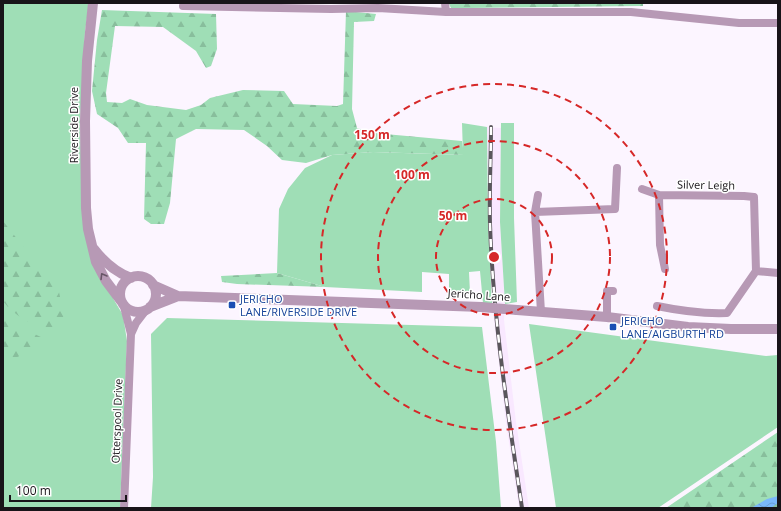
<svg xmlns="http://www.w3.org/2000/svg" width="781" height="511" font-family="'Open Sans',sans-serif">
  <defs>
    <pattern id="forest-firs" width="22" height="20" patternUnits="userSpaceOnUse"><rect width="22" height="20" fill="#9fdeb6"/><path d="M5 1l3.5 6h-7zM16 11l3.5 6h-7z" fill="#88be9c"/></pattern>
    <pattern id="water-waves" width="16" height="10" patternUnits="userSpaceOnUse"><rect width="16" height="10" fill="#7ab8fb"/><path d="M0 5q4-4 8 0t8 0" fill="none" stroke="#699dd7"/></pattern>
  </defs>
  <rect width="100%" height="100%" fill="#fcf5ff"/>
  <!-- built -->
  <path fill="#f9e8ff" d="M487,127L501,128L500,222L505,304L504,320L516,422L529,508H519L506,423L494,320L488,225Z"/>
  <!-- green -->
  <path fill="#9fdeb6" d="M3,3H89L85,32L80,122L83,223L114,300L123,315L127,341L120,508H3Z
    M462,123L487,127L488,225L492,303H483L480,271L469,272L470,293L449,292V274L422,272V292L325,287L277,273L279,209L288,189L305,168L332,155L373,152L463,155Z
    M501,123H514V218L517,302L505,304L500,222Z
    M167,318L482,327L496,442L501,508H151L153,477L151,334Z
    M529,324L766,356L778,355V427L658,508H556Z"/>
  <!-- forest -->
  <path fill="url(#forest-firs)" d="M451,3H643V6L467,8H451L449,4Z
    M102,10L216,14L217,49L211,66L206,68L196,51L163,27L115,26L106,93L107,102L122,103L130,99L147,105L186,110L201,105L210,98L243,90L284,91L293,104L337,106L343,104L346,11L376,14L374,21L354,22L352,109L357,128L374,133L462,141L464,155L373,152L332,155L306,163L282,160L267,146L244,130L196,129L176,139L170,203L164,224H151L144,219L146,143H128L118,128L97,114L92,91L97,40Z
    M3,221L59,292L64,315L60,328L51,332C33,325 15,317 3,301Z
    M277,273L325,287L237,284L222,282L221,276Z
    M3,315L24,329L45,339C35,348 18,360 3,360Z
    M778,432V508H666Z"/>
  <!-- water -->
  <path fill="url(#water-waves)" d="M778,496V503L771,508H751L767,499Z"/>
  <g fill="none" stroke-linecap="round" stroke-linejoin="round">
    <!-- minor -->
    <path stroke="#b799b5" stroke-width="8" d="M445,3L446,12
      M183,6L331,9L378,8L446,12H631L739,23H778
      M642,189L659,195
      M538,195L535,212L541,312
      M535,212L615,209L617,168
      M665,269L660,245L659,195L744,196L754,197L756,271L778,273
      M123,303L131,334L124,508
      M657,306C681,311 702,314 727,313L756,271
      M607,317V291H613
      M131,334L136,323L146,310"/>
    <!-- tertiary -->
    <path stroke="#b799b5" stroke-width="10" d="M93,3L87,61L85,121L86,208L88,229L96,262L106,281L121,301
      M94,249C104,262 115,272 131,278
      M120 294a18 18 0 1 1 36 0a18 18 0 1 1-36 0Z
      M153,285L178,296L481,307
      M150,307L178,296
      M517,310L607,317L688,327L731,329H778"/>
    <defs>
      <path id="rail" d="M491,127C491,159 489,192 490,224C493,319 508,414 522,508"/>
    </defs>
    <!-- rail casing -->
    <use href="#rail" stroke="#5a565c" stroke-width="4"/>
    <!-- rail -->
    <use href="#rail" stroke="#fff" stroke-width="2.5" stroke-dasharray="8" stroke-linecap="butt"/>
    <!-- tertiary-bridge -->
    <path stroke="#b799b5" stroke-width="10" d="M481,307L517,310"/>
  </g>
  <!-- one-way arrows -->
  <defs><path id="oneway-chevron" d="M-2-3.5L2.5 0L-2 3.5" fill="none" stroke-width="1.6" stroke-linecap="round" stroke-linejoin="round"/></defs>
  <use stroke="#685667" href="#oneway-chevron" transform="translate(103 276) rotate(-121)"/>
  <!-- distance rings -->
  <g fill="none" stroke="#d62828" stroke-width="2" stroke-dasharray="7 5">
    <circle cx="494" cy="257" r="58"/>
    <circle cx="494" cy="257" r="116"/>
    <circle cx="494" cy="257" r="173"/>
  </g>
  <!-- markers -->
  <g fill="#1a4fb4" stroke="#fff" stroke-width="1.5">
    <rect x="228" y="301" width="8" height="8" rx="2"/>
    <rect x="609" y="323" width="8" height="8" rx="2"/>
  </g>
  <g text-anchor="middle" stroke-width="3" stroke-linejoin="round" paint-order="stroke">
    <!-- street labels -->
    <g font-size="11" fill="#181419" stroke="#fff">
      <text transform="translate(74 125) rotate(-90)" y="4">Riverside Drive</text>
      <text transform="translate(706 185) rotate(1)" y="4">Silver Leigh</text>
      <text transform="translate(479 295) rotate(4)" y="4">Jericho Lane</text>
      <text transform="translate(117 421) rotate(-88)" y="4">Otterspool Drive</text>
    </g>
    <!-- transit labels -->
    <g font-size="11" fill="#164399" stroke="#fff" text-anchor="start">
      <text x="240" y="303">JERICHO<tspan x="240" dy="13">LANE/RIVERSIDE DRIVE</tspan></text>
      <text x="621" y="325">JERICHO<tspan x="621" dy="13">LANE/AIGBURTH RD</tspan></text>
    </g>
  </g>
  <circle cx="494" cy="257" r="6" fill="#d62828" stroke="#fff" stroke-width="2"/>
  <g font-size="12" text-anchor="middle" font-weight="bold" fill="#d62828" stroke="#fff" stroke-width="3" stroke-linejoin="round" paint-order="stroke">
    <text x="372" y="139">150 m</text>
    <text x="412" y="179">100 m</text>
    <text x="453" y="220">50 m</text>
  </g>
  <!-- border -->
  <rect width="781" height="511" fill="none" stroke="#181419" stroke-width="8"/>
  <!-- scale -->
  <path d="M10 495v6h116v-6" fill="none" stroke="#181419" stroke-width="2"/>
  <text x="16" y="495" font-size="12" fill="#181419" stroke="#ffffff" stroke-width="3" paint-order="stroke">100 m</text>
</svg>
